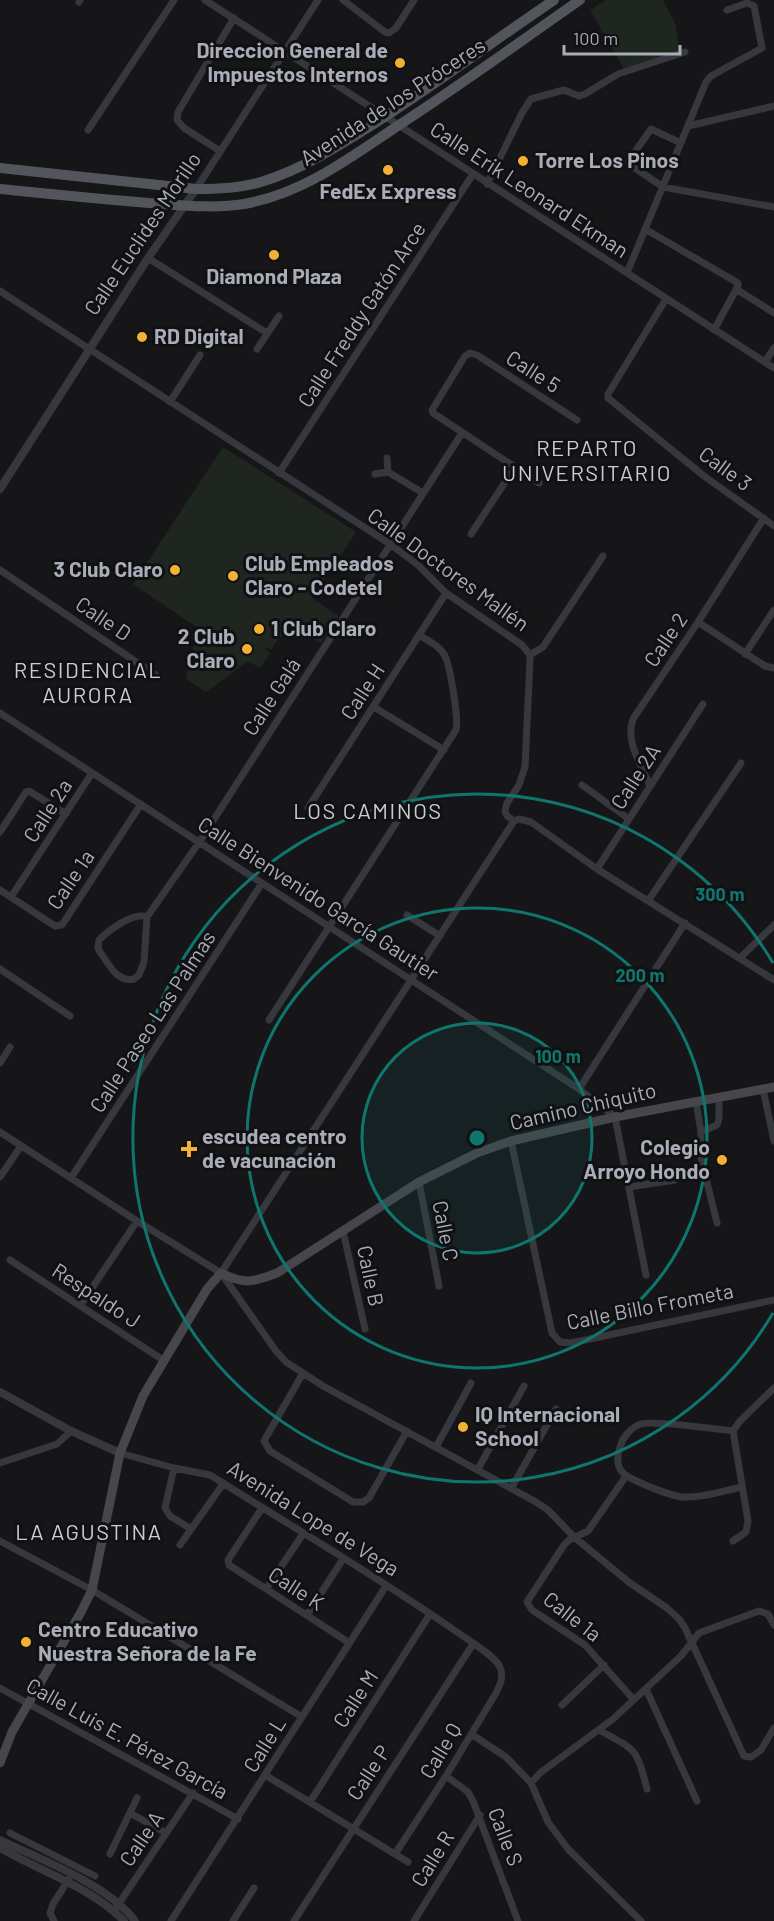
<svg xmlns="http://www.w3.org/2000/svg" width="774" height="1921" font-family="Barlow,sans-serif">
  <rect width="100%" height="100%" fill="#161618"/>
  <!-- green -->
  <path fill="#1e261f" d="M606,0H663L675,23L680,53L625,71L590,10Z
    M223,447L356,532L312,598L339,616L321,643L294,627L277,640L271,650L267,647L265,649L270,653L260,668L248,661L206,692L186,679L198,628L133,584Z"/>
  <g fill="none" stroke-linecap="round" stroke-linejoin="round">
    <!-- minor -->
    <path stroke="#37383d" stroke-width="7" d="M205,0L774,368
      M343,0L385,32L389,33L396,28L414,0
      M79,2L80,0
      M688,126L774,106
      M88,130L174,0
      M681,143L651,129L628,162L629,164L663,187L774,207
      M220,151L184,128L177,120L178,112L234,18
      M487,184L522,113L531,99L564,90L579,96L585,94L618,74L685,52
      M196,189L318,0
      M645,229L738,283V286L714,330
      M148,258L267,333
      M627,273L706,82L711,76L762,48L754,6L747,3L727,10
      M736,289L774,313
      M0,291L390,544L418,565L446,593L522,645L530,655V660L525,767L519,785L507,803L505,811L507,816L514,821L519,819L531,822L597,869L774,980
      M666,299L608,394V398L704,476L774,526
      M257,349L279,316
      M765,362L774,348
      M170,402L200,355
      M387,458L388,472
      M279,473L473,174
      M375,474L388,472L423,493
      M539,483L433,413L432,410L465,356L470,353L477,355L577,420
      M471,534L515,467
      M0,570L157,676
      M698,622L765,666L774,668
      M745,654L774,610
      M530,655L543,647L603,556
      M374,707L444,750
      M0,713L579,1089L615,1117L646,1275
      M582,785L629,819
      M650,786C641,764 625,742 633,719L698,622L764,518
      M308,808L446,593
      M0,832L26,792L29,791L66,814
      M597,869L703,704
      M0,890L55,926L62,925L141,804
      M11,897L92,773
      M648,901L741,763
      M407,915L440,936
      M147,917L144,962L139,975L134,979C117,983 109,964 100,952L98,948L99,940C108,931 134,911 147,917L200,841L462,433
      M740,958L774,925
      M0,969L70,1016
      M269,1020L456,730C459,719 450,666 445,656C440,646 428,641 419,635
      M0,1063L10,1047
      M579,1089L685,923
      M763,1089L774,1141
      M696,1102L701,1132L700,1154L717,1223
      M0,1132L137,1221L221,1273L276,1351L286,1362L323,1386L536,1502L548,1510L574,1537L630,1583L667,1608L679,1619L685,1628L744,1756L751,1757L761,1750L774,1728
      M701,1132L717,1125L719,1119V1097
      M511,1141L552,1333L560,1342L571,1343L774,1300
      M0,1177L21,1146
      M71,1178L262,883
      M419,1182L439,1286
      M629,1187L675,1180
      M343,1231L365,1329
      M10,1260L163,1360
      M221,1273L514,821
      M80,1306L137,1221
      M303,1373L264,1441L270,1451L353,1502H363L369,1498L407,1431
      M733,1431C715,1429 655,1420 641,1424C631,1427 623,1437 620,1447C617,1456 616,1466 623,1473C630,1480 673,1497 683,1497C702,1498 723,1491 742,1487
      M436,1447L471,1383
      M120,1453L174,1468L210,1475C291,1526 375,1575 454,1630C465,1638 494,1655 500,1667C504,1677 500,1685 496,1693L446,1776L395,1854
      M0,1463L57,1444L71,1431
      M174,1468L165,1508L170,1516L191,1529
      M478,1469L524,1386
      M626,1476L588,1531L569,1540L564,1545L527,1602L532,1610L585,1645L634,1700
      M512,1487L556,1409
      M262,1508L228,1560L229,1565L348,1642
      M0,1541L92,1590L302,1717
      M733,1541L746,1532L748,1521L733,1431L740,1421L774,1388
      M180,1545L223,1484
      M266,1589L303,1534
      M307,1615L343,1559
      M0,1688L238,1819
      M646,1689L697,1801
      M562,1705L604,1665
      M599,1730C637,1751 636,1747 647,1789
      M471,1734L506,1757L531,1783L548,1822L568,1849L641,1921
      M265,1775L408,1862
      M446,1776L468,1792L473,1801L518,1921
      M531,1783L540,1773L613,1719L681,1656L699,1633L759,1611L768,1614L774,1625
      M310,1802L430,1614
      M130,1813L166,1833
      M10,1833L95,1876
      M110,1854L137,1798
      M114,1911L193,1793
      M54,1921L50,1913L53,1904L69,1879
      M171,1921L386,1586
      M233,1921L254,1888
      M294,1921L473,1644
      M414,1921L480,1815"/>
    <!-- tertiary -->
    <path stroke="#37383d" stroke-width="8" d="M0,489L148,258L196,189
      M0,1392L71,1431L120,1453
      M0,1840C40,1859 109,1885 135,1921
      M0,1848C41,1872 90,1886 124,1921"/>
    <!-- secondary -->
    <path stroke="#45474d" stroke-width="9" d="M0,1763L12,1732L81,1612L92,1590L120,1453L143,1396L207,1289L221,1273C245,1285 253,1282 277,1273L419,1182L477,1153L511,1141L615,1117L774,1087"/>
    <!-- primary -->
    <path stroke="#53555c" stroke-width="10" d="M0,168L196,189C217,189 243,188 264,181C302,169 335,148 369,127C432,87 492,42 554,0
      M0,189C50,194 99,199 149,203C180,205 213,209 244,204C301,194 347,160 393,129C457,88 518,43 580,0"/>
  </g>
  <!-- distance rings -->
  <circle cx="477" cy="1138" r="115" fill="#0f766e" fill-opacity=".12"/>
  <g fill="none" stroke="#0f766e" stroke-width="3">
    <circle cx="477" cy="1138" r="115"/>
    <circle cx="477" cy="1138" r="230"/>
    <path d="M773 1313A344 344 0 1 1 773 963"/>
  </g>
  <!-- markers -->
  <g fill="#f2b134" stroke="#111113" stroke-width="2">
    <circle cx="400" cy="63" r="6"/>
    <circle cx="523" cy="161" r="6"/>
    <circle cx="388" cy="170" r="6"/>
    <circle cx="274" cy="255" r="6"/>
    <circle cx="142" cy="337" r="6"/>
    <circle cx="175" cy="570" r="6"/>
    <circle cx="233" cy="576" r="6"/>
    <circle cx="259" cy="629" r="6"/>
    <circle cx="247" cy="649" r="6"/>
    <path d="M186 1140h6v6h6v6h-6v6h-6v-6h-6v-6h6z"/>
    <circle cx="722" cy="1160" r="6"/>
    <circle cx="463" cy="1427" r="6"/>
    <circle cx="26" cy="1642" r="6"/>
  </g>
  <g text-anchor="middle" stroke-width="6" stroke-linejoin="round" paint-order="stroke">
    <!-- poi labels -->
    <g font-size="21" font-weight="bold" fill="#a8adb8" stroke="#111113" text-anchor="start">
      <text x="388" y="58" text-anchor="end">Direccion General de<tspan x="388" dy="24">Impuestos Internos</tspan></text>
      <text x="535" y="168">Torre Los Pinos</text>
      <text x="388" y="199" text-anchor="middle">FedEx Express</text>
      <text x="274" y="284" text-anchor="middle">Diamond Plaza</text>
      <text x="154" y="344">RD Digital</text>
      <text x="245" y="571">Club Empleados<tspan x="245" dy="24">Claro - Codetel</tspan></text>
      <text x="163" y="577" text-anchor="end">3 Club Claro</text>
      <text x="271" y="636">1 Club Claro</text>
      <text x="235" y="644" text-anchor="end">2 Club<tspan x="235" dy="24">Claro</tspan></text>
      <text x="202" y="1144">escudea centro<tspan x="202" dy="24">de vacunación</tspan></text>
      <text x="710" y="1155" text-anchor="end">Colegio<tspan x="710" dy="24">Arroyo Hondo</tspan></text>
      <text x="475" y="1422">IQ Internacional<tspan x="475" dy="24">School</tspan></text>
      <text x="38" y="1637">Centro Educativo<tspan x="38" dy="24">Nuestra Señora de la Fe</tspan></text>
    </g>
    <!-- street labels -->
    <g font-size="21" fill="#a8adb8" stroke="#111113">
      <text transform="translate(393 102) rotate(-33)" y="7">Avenida de los Próceres</text>
      <text transform="translate(529 190) rotate(33)" y="7">Calle Erik Leonard Ekman</text>
      <text transform="translate(143 234) rotate(-56)" y="7">Calle Euclides Morillo</text>
      <text transform="translate(362 315) rotate(-57)" y="7">Calle Freddy Gatón Arce</text>
      <text transform="translate(533 372) rotate(33)" y="7">Calle 5</text>
      <text transform="translate(725 469) rotate(36)" y="7">Calle 3</text>
      <text transform="translate(448 570) rotate(36)" y="7">Calle Doctores Mallén</text>
      <text transform="translate(103 619) rotate(34)" y="7">Calle D</text>
      <text transform="translate(666 640) rotate(-56)" y="7">Calle 2</text>
      <text transform="translate(363 692) rotate(-57)" y="7">Calle H</text>
      <text transform="translate(272 697) rotate(-57)" y="7">Calle Galá</text>
      <text transform="translate(636 777) rotate(-57)" y="7">Calle 2A</text>
      <text transform="translate(48 811) rotate(-57)" y="7">Calle 2a</text>
      <text transform="translate(71 880) rotate(-56)" y="7">Calle 1a</text>
      <text transform="translate(318 899) rotate(33)" y="7">Calle Bienvenido García Gautier</text>
      <text transform="translate(153 1022) rotate(-57)" y="7">Calle Paseo Las Palmas</text>
      <text transform="translate(583 1107) rotate(-13)" y="7">Camino Chiquito</text>
      <text transform="translate(445 1231) rotate(79)" y="7">Calle C</text>
      <text transform="translate(370 1276) rotate(78)" y="7">Calle B</text>
      <text transform="translate(96 1296) rotate(33)" y="7">Respaldo J</text>
      <text transform="translate(650 1307) rotate(-11)" y="7">Calle Billo Frometa</text>
      <text transform="translate(313 1519) rotate(32)" y="7">Avenida Lope de Vega</text>
      <text transform="translate(296 1589) rotate(33)" y="7">Calle K</text>
      <text transform="translate(572 1617) rotate(38)" y="7">Calle 1a</text>
      <text transform="translate(356 1699) rotate(-57)" y="7">Calle M</text>
      <text transform="translate(127 1739) rotate(29)" y="7">Calle Luis E. Pérez García</text>
      <text transform="translate(265 1745) rotate(-58)" y="7">Calle L</text>
      <text transform="translate(441 1751) rotate(-59)" y="7">Calle Q</text>
      <text transform="translate(369 1773) rotate(-57)" y="7">Calle P</text>
      <text transform="translate(505 1837) rotate(69)" y="7">Calle S</text>
      <text transform="translate(142 1839) rotate(-56)" y="7">Calle A</text>
      <text transform="translate(433 1859) rotate(-58)" y="7">Calle R</text>
    </g>
    <!-- neighbourhood labels -->
    <g font-size="22" letter-spacing="1.5" fill="#c9ccd4" stroke="#111113">
      <text x="587" y="456">REPARTO<tspan x="587" dy="25">UNIVERSITARIO</tspan></text>
      <text x="88" y="678">RESIDENCIAL<tspan x="88" dy="25">AURORA</tspan></text>
      <text x="368" y="819">LOS CAMINOS</text>
      <text x="89" y="1540">LA AGUSTINA</text>
    </g>
  </g>
  <circle cx="477" cy="1138" r="9" fill="#0f766e" stroke="#111113" stroke-width="3"/>
  <g font-size="18" text-anchor="middle" font-weight="bold" fill="#0f766e" stroke="#111113" stroke-width="6" stroke-linejoin="round" paint-order="stroke">
    <text x="720" y="901">300 m</text>
    <text x="640" y="982">200 m</text>
    <text x="558" y="1063">100 m</text>
  </g>
  <!-- scale -->
  <path d="M564 45v9h116v-9" fill="none" stroke="#a8adb8" stroke-width="3"/>
  <text x="573" y="45" font-size="18" fill="#a8adb8" stroke="#111113" stroke-width="4.5" paint-order="stroke">100 m</text>
</svg>
